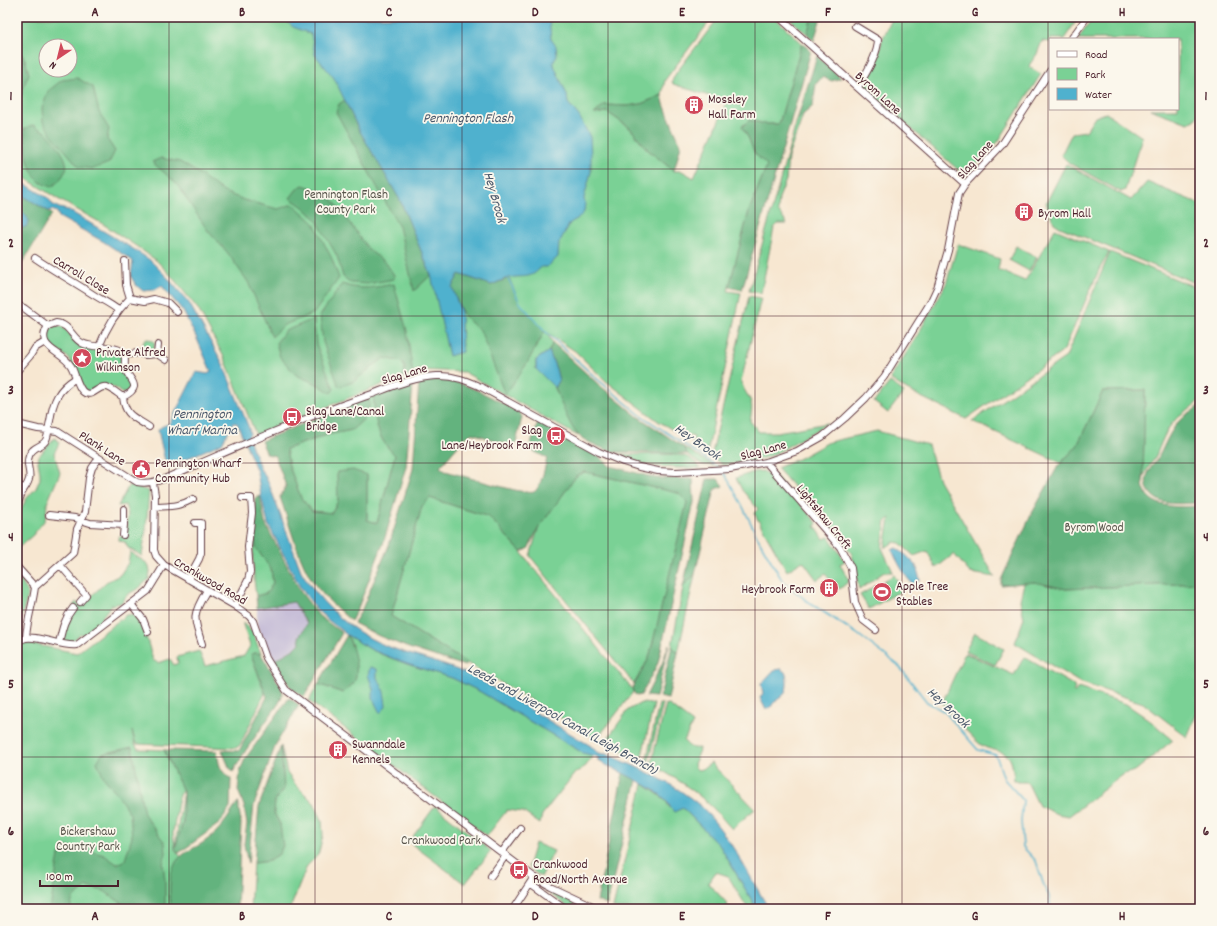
<svg xmlns="http://www.w3.org/2000/svg" width="1217" height="926" font-family="Dekko,sans-serif">
  <rect width="100%" height="100%" fill="#fbf7ec"/>
  <filter id="ink" filterUnits="userSpaceOnUse"><feTurbulence type="fractalNoise" baseFrequency=".025" numOctaves="2"/><feDisplacementMap in="SourceGraphic" scale="8" xChannelSelector="R" yChannelSelector="G"/><feConvolveMatrix kernelMatrix="1 2 1 2 8 2 1 2 1" color-interpolation-filters="sRGB"/></filter>
  <filter id="wash" filterUnits="userSpaceOnUse"><feTurbulence type="fractalNoise" baseFrequency=".012" numOctaves="4" result="noise"/><feDisplacementMap in="SourceGraphic" scale="16" xChannelSelector="R" yChannelSelector="G"/><feGaussianBlur stdDeviation="0.9" result="paint"/><feColorMatrix in="noise" values="0 0 0 0 0 0 0 0 0 0 0 0 0 0 0 0 0 1.4 0 .05"/><feComposite in="paint" operator="in"/></filter>
  <g filter="url(#wash)">
    <rect width="100%" height="100%" fill="#f7e7d1"/>
    <!-- industrial -->
    <path fill="#c8bfd8" d="M294,602L307,624L299,637L300,643L294,649L273,661L260,632L257,619V608Z"/>
    <!-- green -->
    <path fill="#7ad195" stroke="#627860" fill-rule="evenodd" d="M17,17H713L665,80L662,95L641,104L627,106L604,105L595,114L607,112L630,128L648,150L674,171H682L694,178L727,102L673,84L672,81L676,73L719,17H774L802,43L779,124H765L750,120L742,126L748,137L755,153L767,165L749,211L728,291L741,293L707,454L692,443L694,437L678,433L658,421L606,381L575,351L546,332L553,343L549,351L536,360V369L555,388L570,422L578,436L464,372L419,370L256,435L225,359L198,309L173,278L157,261L139,248L103,224L58,199L17,173ZM46,46H70V70H46Z
      M788,17H812L807,34Z
      M893,17H1079L1064,39H1050V42L1042,41L1037,54L1030,64L1029,67L1041,74L998,142L971,170L967,174H963L862,86L879,53L882,40Z
      M1094,17H1200V111L1195,120L1188,123L1150,109H1178V39H1078Z
      M804,113L788,157L786,180L779,198L778,211L787,224H778L774,228L761,293L749,291L797,120Z
      M1106,113L1142,137L1125,190L1121,192L1069,163L1061,155L1072,133L1086,131L1095,117Z
      M1066,164L1131,200L1147,182L1200,204V285L1060,227L1054,223L1046,203Z
      M1055,229L1109,252L1099,270L1064,350L1061,353L966,419L907,390L890,379L917,336L946,284L958,244L1000,259L998,270L1025,281Z
      M1016,246L1037,257L1029,271L1009,260Z
      M1110,252L1200,289V399C1194,408 1183,411 1176,419C1165,430 1161,444 1155,458C1150,465 1145,471 1143,480L1145,390L1103,391L1077,446L1061,463L972,421L1066,357Z
      M749,296L761,298L741,382C748,401 755,397 750,421L759,432H777L828,423L773,455L749,462L723,465L711,457Z
      M54,326C67,324 70,339 80,345C93,352 108,348 121,354L130,380L131,388L126,393H122L114,387L87,392C79,385 77,369 69,359C64,352 51,350 47,342C45,335 48,329 54,326Z
      M147,339H149L155,342L154,349L151,354L142,352L141,351L144,341Z
      M890,382L904,392L888,413L874,402Z
      M373,395C376,420 375,437 395,455L377,523L367,520V475L337,472L338,501L332,513L312,511L301,498L289,466L286,449L327,435L352,430L368,397Z
      M877,431L928,445L939,480L995,577L970,573L954,554L936,568L927,551L914,556L900,543L894,542L885,548L890,518L886,521L882,548L893,572H884L859,590L852,554L777,468L800,458L829,442Z
      M54,438L60,442L54,453L60,473L47,503L46,516L44,521L33,535L17,549V518L26,499L36,488L40,479V473L38,462L39,456Z
      M685,448L714,466L702,465L687,454Z
      M659,454C676,455 689,452 700,468C667,469 644,466 613,455Z
      M763,471L769,475L773,473L817,523L815,526L824,539L829,537L845,561L840,564L849,581L840,589L837,587L825,574L817,580L803,561L787,571L754,513L758,509L742,490L736,478L754,472Z
      M585,472L678,493L688,502L649,658L634,684L530,556L538,529L577,475Z
      M129,485L149,491L146,529L142,556L128,548L125,542L119,541V536H126L128,514L125,505L118,506Z
      M430,498L489,517L521,552L632,689L633,692L597,739L467,663L391,616L422,506Z
      M254,531L256,548L271,569L273,583L267,593L256,596C253,574 252,553 254,531Z
      M130,552L148,564L150,571L149,579L138,589L128,594L121,603L111,605L102,617L98,625L84,637L81,633L70,643L64,641C60,629 70,618 77,610L73,606L76,602L81,606L106,582L120,575L128,563Z
      M17,574L27,591L28,595L19,626L18,637L27,643L77,653L126,615L135,614L142,622L153,660L158,663L170,659L174,665L178,663L177,657L199,651L205,666L244,656L250,646L243,625V623L246,626H248L250,631L252,630L261,654L255,653L251,654L265,693L240,745L236,748L136,744L132,731L135,744L138,749L164,750L183,791V822L175,849L181,857C167,873 170,889 171,909H17ZM182,791L183,792L175,847L173,833L179,795Z
      M695,574L678,653L672,646L683,587Z
      M894,575L903,590L869,609L860,595Z
      M1034,582L1066,589L1200,583V711H1198L1187,737L1143,703L1079,682L1015,643L1024,618L1020,600L1024,583Z
      M975,633L1004,649L995,665L965,651Z
      M347,635L372,650L383,655L407,664L452,678L479,691L583,753L593,755L586,766L575,773L542,815L540,824L523,812L507,810L487,836L309,701L318,684L343,693L352,645Z
      M965,653L1014,675L1024,657L1073,685L1075,689L1073,691L1075,692L1078,688L1126,704L1148,719L1173,740L1135,771L1124,774L1069,816L1057,814L1039,806L1027,782H1018L1014,780C1013,772 1013,762 1008,756C1001,749 988,751 980,744C968,734 953,715 942,703Z
      M641,703L654,704L641,760L605,742L628,710Z
      M659,704H663L648,763L646,762Z
      M666,704L669,705L693,723L684,741C689,747 692,749 699,748L698,755L694,764C697,775 704,768 711,763L755,809L732,829C725,822 720,815 713,808C695,790 672,776 651,764Z
      M281,746L287,773L295,784L314,803L322,820L323,836L318,855L307,866L290,909H250L253,863L269,861L279,854L280,824L274,813L275,801L284,788Z
      M643,784L665,799L669,807L683,808L720,846L757,909H748L728,876L716,872L708,883L727,903L728,909H617L613,908Z
      M435,806L491,851L465,884L409,842Z
      M535,843L554,851L541,877L528,867Z
      M543,886L573,902L576,909H570L542,887Z"/>
    <!-- forest -->
    <path fill="#63b37e" stroke="#566954" d="M812,17H821L814,41L807,34Z
      M802,43L811,51L742,290L729,287L749,211L767,165L755,154L748,137L742,127L749,120L765,124H779Z
      M17,48L25,59L29,74L23,88L18,109Z
      M817,56L841,78L832,81L822,77L816,84L813,106L797,120Z
      M77,78L93,87L99,112L109,129L107,139L115,151L109,163L93,169L79,167L51,134L43,122L42,108L48,91L62,80Z
      M662,95L664,104L673,127L681,145L674,171L648,150L630,128L607,112L594,114L604,105L627,106L641,104Z
      M345,100L358,128L400,200L431,275L414,291L399,227L336,112L339,104Z
      M33,125C36,127 40,129 44,131C53,138 70,159 66,170C63,177 57,183 52,187C48,186 43,184 40,182C26,170 26,146 24,129Z
      M161,158L180,162L198,173L224,192L244,200L278,209L293,204L314,223L332,259L339,278L314,313L284,325L272,337L248,282L227,252L208,231L176,183L152,162Z
      M303,185L321,191L333,200L369,250L386,263L394,275V279L368,284L351,283L343,277L337,256L316,219L303,207L290,198L297,189Z
      M17,192L52,214L17,272Z
      M459,274L491,285L509,278L520,303L545,331L526,365L505,395L480,330C461,316 460,309 452,287Z
      M342,284C360,291 377,287 394,284L407,331L413,375L402,378L405,368L402,362L384,358L353,382L339,387L323,342L320,316Z
      M314,319L316,344L334,389L331,393L317,384L296,375L280,357L276,343L285,331Z
      M553,343L598,384L637,416L685,448L687,454L615,452C607,451 584,441 578,435C569,426 560,400 555,388L559,381L556,369L549,351Z
      M446,379C472,386 495,399 519,412L522,417L516,443L510,445L472,433L465,438L440,467L445,471C458,474 527,496 534,492C541,488 545,466 547,458L529,449L538,422L595,453L610,466L656,478L693,479L694,502L658,663L641,695L636,696L632,689L649,658L687,502L678,493L585,472L577,475L538,529L528,549L521,552L489,517L430,498L422,506L391,616L467,663L465,666L409,648L379,636L354,623L362,609L389,545L413,469L419,382L432,380Z
      M413,384L406,467L383,544L358,608L351,621C339,610 326,599 316,586C298,561 290,525 280,497L286,486L275,456L267,454L261,441L368,397L370,404L365,418L352,430L327,435L286,449L289,466L301,498L312,511L332,513L338,501L337,472L353,470L367,475V520L377,523L395,455C375,437 376,420 373,395Z
      M1145,390L1143,480C1143,483 1143,486 1144,489C1151,510 1183,507 1200,506V583L1066,589L1034,582L1001,585V580L1031,515L1058,466L1077,446L1103,391Z
      M1200,404V503C1190,503 1173,505 1163,502C1149,497 1142,485 1149,471C1151,466 1155,463 1158,458C1165,445 1170,430 1181,419C1186,413 1196,411 1200,404Z
      M707,479H718L723,486L715,489L695,574L683,587Z
      M260,496L265,523L300,591L319,616L342,633L304,697L291,688L273,661L294,649L300,643L299,637L307,624L294,602L257,608L256,596L267,593L273,583L271,569L256,548L254,531L255,498Z
      M347,635C353,646 361,673 353,684C350,687 346,690 343,693L318,684Z
      M669,644L656,697L646,696L662,664Z
      M672,646L678,653L668,699L660,697Z
      M255,653L261,654L281,687L283,694L279,703L246,750L233,772L229,767L222,750L239,751L267,697L251,654Z
      M289,698L299,705L276,744L254,805L248,864L244,844L247,824L244,806L238,790L240,771L245,759Z
      M281,746L284,788L275,801L274,813L280,824L283,846L279,854L269,861L254,863L259,806Z
      M132,747L144,814L165,843L166,853L163,864L165,880V909H130L104,891L87,887L73,898L70,909H50L59,855L65,847L81,848L104,855L117,864L125,860L132,837L130,814L115,791L104,778L97,762L102,754Z
      M164,750L217,751C219,765 219,770 231,779L230,808L220,823L179,853L175,849L183,822V791Z
      M623,773L637,780L607,905L597,901Z
      M238,802L241,823L237,909H171C170,895 168,879 174,866C179,853 194,849 204,842C220,831 228,818 238,802Z"/>
    <!-- water -->
    <path fill="#4fb1ce" stroke="#4c687c" d="M282,17H549L551,39L556,46L557,55L553,63L567,95L568,103L579,116L590,137L591,156V172L584,198L585,204L584,212L580,217L570,223L559,243L558,257L547,267H541C531,280 523,275 509,278C503,279 497,283 491,285L459,274L452,287L461,312L462,352L449,356L431,275L400,200L358,128L334,78L315,55L311,34L293,27Z
      M17,179L48,198L52,204L59,208L68,210L135,250L150,260L167,277L189,303L222,362L249,428L250,434L248,436L261,471L263,472L269,484L301,571C322,606 353,634 392,648C421,659 451,665 478,679C517,700 553,724 591,746C595,751 599,754 606,754C640,768 674,783 702,807C706,811 710,817 714,821C736,848 751,879 769,909H757L720,846L683,808L674,812C669,807 668,801 663,797C644,782 620,772 598,761V757L583,753L479,691L452,678L407,664L372,650L347,635L328,620L318,611L300,587L268,524L261,496L257,472L237,423H233L222,443L172,465H169L165,461L158,430L161,427L170,423L196,372L208,374L211,371L197,339L183,311L162,286L154,290L143,291L136,285L131,277L133,261L104,242L59,217L57,212L52,210L48,211L17,192Z
      M17,208L26,215L29,221L26,227L17,229Z
      M549,351L556,369L559,381L555,388L536,369V360Z
      M896,548L906,555L916,565L920,580L913,584C907,580 895,558 892,550Z
      M370,667L377,669V678C384,687 385,695 386,707L380,713L373,699V689L368,675Z
      M781,669L786,673C787,679 788,687 785,693C781,699 775,699 771,707L766,710L760,698L763,693L761,684L774,670Z"/>
    <g fill="none" stroke-linecap="round" stroke-linejoin="round">
      <!-- stream -->
      <path stroke="#4fb1ce" stroke-width="1.5" d="M508,278L520,303L545,331L596,378L639,414L718,467
        M722,471L726,476L741,503L760,542L782,580L808,602L856,633L898,665L927,702L945,712L978,750L996,755L1004,779L1023,800L1021,821L1023,847L1036,861L1043,883L1049,896L1051,909"/>
    </g>
  </g>
  <g filter="url(#ink)">
    <g fill="none" stroke-linecap="round" stroke-linejoin="round">
      <defs>
        <path id="minor" d="M779,17L965,184
          M855,26L878,40C878,55 865,75 858,87
          M1071,39L1087,17
          M35,258C54,271 74,282 94,295C102,300 111,304 118,310
          M125,261L126,285L130,298
          M17,305L24,308L48,326
          M56,323C70,324 71,337 82,343C93,349 111,344 121,351C127,355 124,361 125,368C128,380 145,386 123,397C118,394 113,389 107,387C98,385 94,397 85,393C78,390 75,372 71,366C62,351 34,348 48,326Z
          M99,347C106,328 116,312 130,298L145,301L154,299L168,303L177,312
          M157,354L166,360
          M125,355L138,353L146,355L157,354L158,345
          M17,371L30,356L35,348L45,342
          M123,397C125,416 134,417 149,427
          M17,424L38,429L57,431L137,482C147,484 155,482 164,479C230,450 296,421 364,397C387,389 412,377 437,376C454,375 468,381 483,388L599,452L623,462L639,467L658,471L676,472L730,469L766,462L797,451L822,437L845,418L866,398L884,377L930,303L937,288L948,250L959,193L965,184L1001,146L1050,71
          M766,462L840,547L851,568L855,602L863,620L876,630
          M153,483L155,495L154,550L156,556L164,565L235,606L249,616L253,621L266,658L286,690L534,877L550,886L599,909
          M17,484L24,489C36,473 24,469 29,456C32,446 43,447 46,440C49,434 48,427 50,421C53,401 58,389 76,378
          M17,507L21,495L24,489
          M155,507C170,506 179,507 193,499
          M49,515L75,518L90,523L124,525V509
          M123,535L124,525
          M61,566L86,595L80,602
          M17,567L35,587C33,604 27,620 26,638
          M188,579L199,559L201,553V523H195
          M35,587L73,553L77,529L85,512L89,478L92,468L99,458
          M131,604L143,619L148,632
          M235,606L248,580L250,572L248,547L252,513L251,498H242
          M23,639C34,633 63,648 77,645L148,591L164,565
          M59,643C62,630 64,619 73,608
          M202,644C193,617 192,615 207,590
          M502,852L520,828
          M491,876L506,855
          M530,883L566,909
          M513,909L532,880"/>
      </defs>
      <!-- minor casing -->
      <use href="#minor" stroke="#643d44" stroke-width="8"/>
      <!-- minor -->
      <use href="#minor" stroke="#fff" stroke-width="6"/>
    </g>
  </g>
  <!-- grid -->
  <path fill="none" stroke="#4a1f2b" stroke-width="1" stroke-opacity="0.55" d="M169,17V909M315,17V909M462,17V909M608,17V909M755,17V909M902,17V909M1048,17V909M17,169H1200M17,316H1200M17,463H1200M17,610H1200M17,757H1200"/>
  <!-- icons -->
  <defs>
    <symbol id="building-disc" viewBox="-11 -11 22 22"><circle r="9.5" fill="#d1495b" stroke="#fbf7ec"/><path d="M-4-6H4V6H1V3H-1V6H-4ZM-2.5-4.3h1.7v1.8h-1.7ZM.8-4.3h1.7v1.8H.8ZM-2.5-1h1.7V.8h-1.7ZM.8-1h1.7V.8H.8Z" fill="#fff"/></symbol>
    <symbol id="sight-disc" viewBox="-11 -11 22 22"><circle r="9.5" fill="#d1495b" stroke="#fbf7ec"/><path d="M0-6L1.8-2.2L6-1.7L2.9 1.2L3.7 5.4L0 3.3L-3.7 5.4L-2.9 1.2L-6-1.7L-1.8-2.2Z" fill="#fff"/></symbol>
    <symbol id="bus-disc" viewBox="-11 -11 22 22"><circle r="9.5" fill="#d1495b" stroke="#fbf7ec"/><path d="M-5-6H5V4H4V6H2V4H-2V6H-4V4H-5ZM-3.5-4V0h7V-4ZM-3.5 1.2v1.5H-2V1.2ZM2 1.2v1.5H3.5V1.2Z" fill="#fff"/></symbol>
    <symbol id="civic-disc" viewBox="-11 -11 22 22"><circle r="9.5" fill="#d1495b" stroke="#fbf7ec"/><path d="M-.6-6.5H3V-4.5H.6V-3L4-1V1h2V6H-6V1h2V-1L-.6-3ZM-1.2 2.5V6h2.4V2.5Z" fill="#fff"/></symbol>
    <symbol id="stadium-disc" viewBox="-11 -11 22 22"><circle r="9.5" fill="#d1495b" stroke="#fbf7ec"/><path d="M0-5a6.5 5 0 1 0 0 10a6.5 5 0 1 0 0-10ZM-3.5-1.8h7v3.6h-7Z" fill="#fff"/></symbol>
  </defs>
  <g fill-rule="evenodd">
    <use href="#building-disc" x="683" y="94" width="22" height="22"/>
    <use href="#building-disc" x="1013" y="201" width="22" height="22"/>
    <use href="#sight-disc" x="71" y="347" width="22" height="22"/>
    <use href="#bus-disc" x="281" y="406" width="22" height="22"/>
    <use href="#bus-disc" x="545" y="425" width="22" height="22"/>
    <use href="#civic-disc" x="130" y="458" width="22" height="22"/>
    <use href="#building-disc" x="818" y="577" width="22" height="22"/>
    <use href="#stadium-disc" x="871" y="581" width="22" height="22"/>
    <use href="#building-disc" x="327" y="739" width="22" height="22"/>
    <use href="#bus-disc" x="508" y="859" width="22" height="22"/>
  </g>
  <g text-anchor="middle" stroke-width="3.5" stroke-linejoin="round" paint-order="stroke">
    <!-- street labels -->
    <g font-size="13" fill="#4a1f2b" stroke="#fbf7ec">
      <text transform="translate(879 92) rotate(42)" y="5">Byrom Lane</text>
      <text transform="translate(974 159) rotate(-48)" y="5">Slag Lane</text>
      <text transform="translate(82 274) rotate(31)" y="5">Carroll Close</text>
      <text transform="translate(404 373) rotate(-16)" y="5">Slag Lane</text>
      <text transform="translate(103 447) rotate(33)" y="5">Plank Lane</text>
      <text transform="translate(763 449) rotate(-15)" y="5">Slag Lane</text>
      <text transform="translate(825 516) rotate(51)" y="5">Lightshaw Croft</text>
      <text transform="translate(211 580) rotate(30)" y="5">Crankwood Road</text>
    </g>
    <!-- poi labels -->
    <g font-size="13" fill="#4a1f2b" stroke="#fbf7ec" text-anchor="start">
      <text x="708" y="103">Mossley<tspan x="708" dy="15">Hall Farm</tspan></text>
      <text x="1038" y="217">Byrom Hall</text>
      <text x="96" y="356">Private Alfred<tspan x="96" dy="15">Wilkinson</tspan></text>
      <text x="306" y="415">Slag Lane/Canal<tspan x="306" dy="15">Bridge</tspan></text>
      <text x="542" y="434" text-anchor="end">Slag<tspan x="542" dy="15">Lane/Heybrook Farm</tspan></text>
      <text x="155" y="467">Pennington Wharf<tspan x="155" dy="15">Community Hub</tspan></text>
      <text x="896" y="590">Apple Tree<tspan x="896" dy="15">Stables</tspan></text>
      <text x="815" y="593" text-anchor="end">Heybrook Farm</text>
      <text x="352" y="748">Swanndale<tspan x="352" dy="15">Kennels</tspan></text>
      <text x="533" y="868">Crankwood<tspan x="533" dy="15">Road/North Avenue</tspan></text>
    </g>
    <!-- park labels -->
    <g font-size="13" fill="#58544b" stroke="#fbf7ec">
      <text x="346" y="198">Pennington Flash<tspan x="346" dy="15">County Park</tspan></text>
      <text x="1094" y="531">Byrom Wood</text>
      <text x="88" y="835">Bickershaw<tspan x="88" dy="15">Country Park</tspan></text>
      <text x="441" y="844">Crankwood Park</text>
    </g>
    <!-- water labels -->
    <g font-size="14" font-style="italic" fill="#4c596c" stroke="#fbf7ec">
      <text x="468" y="122">Pennington Flash</text>
      <text transform="translate(496 197) rotate(74)" y="5">Hey Brook</text>
      <text x="202" y="418">Pennington<tspan x="202" dy="16">Wharf Marina</tspan></text>
      <text transform="translate(698 441) rotate(35)" y="5">Hey Brook</text>
      <text transform="translate(949 707) rotate(43)" y="5">Hey Brook</text>
      <text transform="translate(563 718) rotate(29)" y="5">Leeds and Liverpool Canal (Leigh Branch)</text>
    </g>
  </g>
  <!-- margin -->
  <rect width="1217" height="926" fill="none" stroke="#fbf7ec" stroke-width="44"/>
  <!-- legend -->
  <rect x="1049" y="38" width="130" height="72" fill="#fbf7ec" stroke="#b4a19f"/>
  <rect x="1057" y="51" width="20" height="6" fill="#ffffff" stroke="#b4a19f"/>
  <text x="1085" y="58" font-size="12" fill="#4a1f2b">Road</text>
  <rect x="1057" y="68" width="20" height="12" fill="#7ad195" stroke="#b4a19f"/>
  <text x="1085" y="78" font-size="12" fill="#4a1f2b">Park</text>
  <rect x="1057" y="88" width="20" height="12" fill="#4fb1ce" stroke="#b4a19f"/>
  <text x="1085" y="98" font-size="12" fill="#4a1f2b">Water</text>
  <!-- north arrow -->
  <g transform="translate(58 58) rotate(215)"><circle r="19" fill="#fbf7ec" stroke="#b4a19f"/>
  <path d="M0-3L7 15L0 10L-7 15Z" fill="#d1495b"/>
  <text y="-6" font-size="11" font-weight="bold" text-anchor="middle" fill="#4a1f2b">N</text>
  </g>
  <!-- scale -->
  <path d="M40 880v6h78v-6" fill="none" stroke="#4a1f2b" stroke-width="2"/>
  <text x="46" y="880" font-size="12" fill="#4a1f2b" stroke="#fbf7ec" stroke-width="3" paint-order="stroke">100 m</text>
  <rect x="22" y="22" width="1173" height="882" fill="none" stroke="#4a1f2b" stroke-width="1.5"/>
  <g font-size="13" text-anchor="middle" font-weight="bold" fill="#4a1f2b">
    <text x="95" y="16">A</text>
    <text x="242" y="16">B</text>
    <text x="389" y="16">C</text>
    <text x="535" y="16">D</text>
    <text x="682" y="16">E</text>
    <text x="828" y="16">F</text>
    <text x="975" y="16">G</text>
    <text x="1122" y="16">H</text>
    <text x="11" y="100">1</text>
    <text x="1206" y="100">1</text>
    <text x="11" y="247">2</text>
    <text x="1206" y="247">2</text>
    <text x="11" y="394">3</text>
    <text x="1206" y="394">3</text>
    <text x="11" y="541">4</text>
    <text x="1206" y="541">4</text>
    <text x="11" y="688">5</text>
    <text x="1206" y="688">5</text>
    <text x="11" y="835">6</text>
    <text x="1206" y="835">6</text>
    <text x="95" y="920">A</text>
    <text x="242" y="920">B</text>
    <text x="389" y="920">C</text>
    <text x="535" y="920">D</text>
    <text x="682" y="920">E</text>
    <text x="828" y="920">F</text>
    <text x="975" y="920">G</text>
    <text x="1122" y="920">H</text>
  </g>
</svg>
